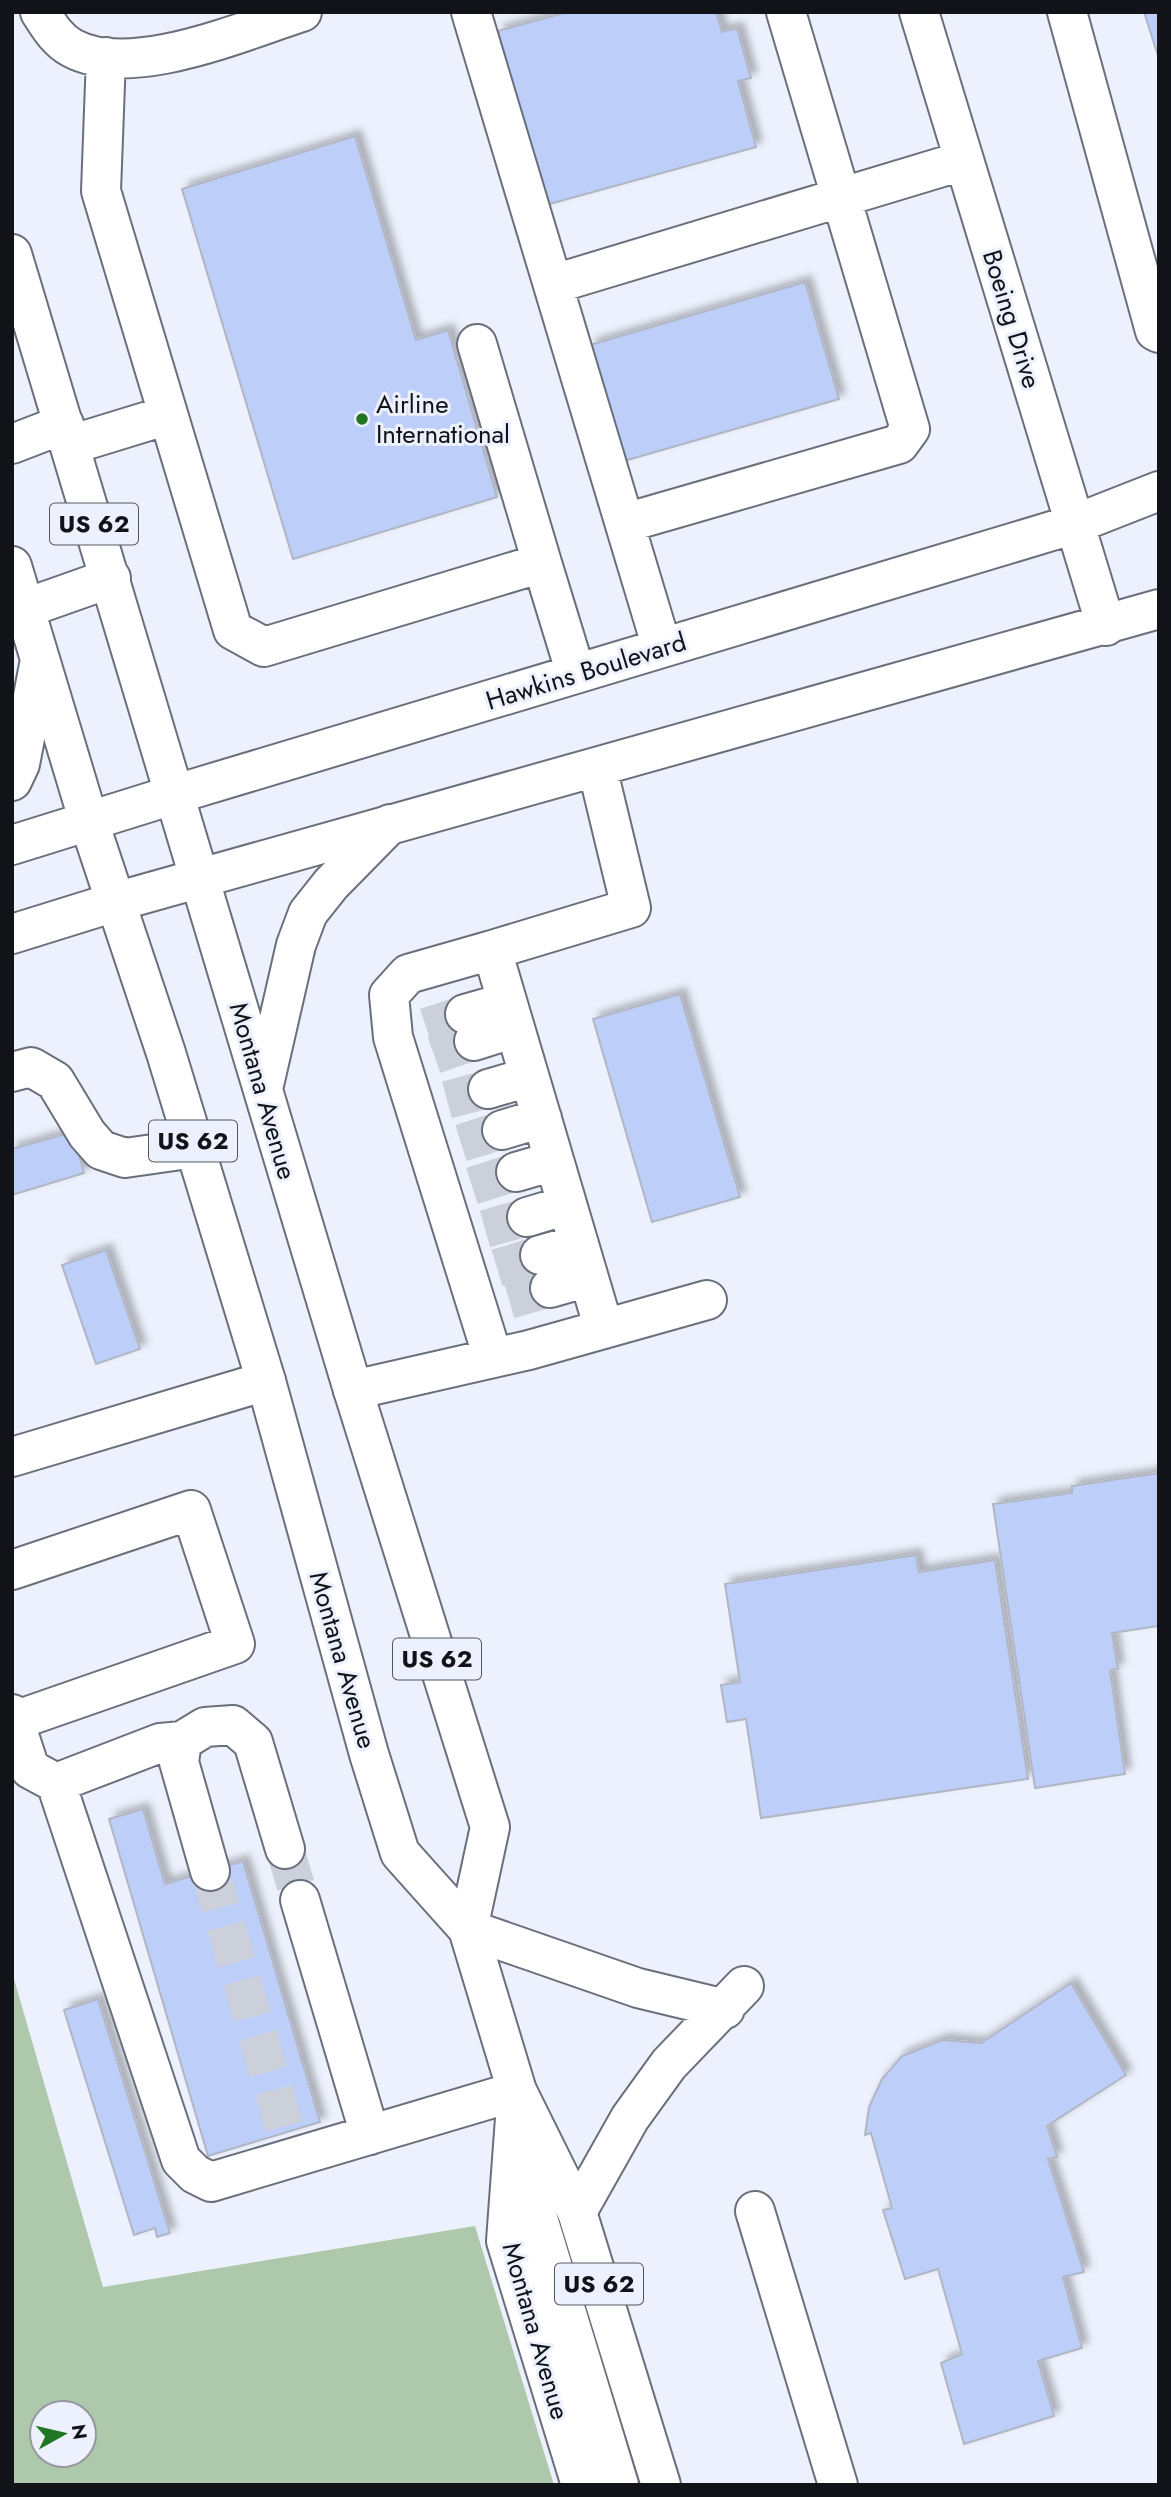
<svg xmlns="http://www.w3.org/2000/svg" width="1171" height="2497" font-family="Jost,sans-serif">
  <defs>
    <filter id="shadow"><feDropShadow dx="6" dy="-6" stdDeviation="3.5" flood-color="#0004"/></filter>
  </defs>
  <rect width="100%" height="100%" fill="#edf1fd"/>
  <!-- green -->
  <path fill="#adc8ab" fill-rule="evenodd" d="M12,1972L103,2287L475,2226L554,2485H12ZM42,2413H84V2455H42Z"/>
  <!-- building -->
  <path fill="#bdcef8" stroke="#b1b6c4" stroke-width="2" filter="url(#shadow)" d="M567,12H716L722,32L737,28L751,78L738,81L756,147L546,205L498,31Z
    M1144,12H1159V59Z
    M355,136L416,340L448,330L497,497L293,559L182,189Z
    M805,282L839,399L624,461L590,345Z
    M680,994L740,1197L652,1222L593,1019Z
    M72,1132L84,1173L12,1195V1149Z
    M106,1250L140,1349L96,1364L62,1265Z
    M1159,1473V1626L1112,1633L1118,1669L1110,1670L1125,1774L1035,1788L993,1504L1072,1493V1486Z
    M916,1555L919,1572L995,1560L1028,1779L761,1818L746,1719L727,1722L721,1685L740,1682L725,1584Z
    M143,1809L165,1884L243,1861L320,2122L208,2156L109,1819Z
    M1071,1983L1126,2075L1047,2126L1057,2157L1048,2159L1084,2272L1063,2277L1082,2348L1038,2361L1054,2416L964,2444L941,2363L962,2354L938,2269L905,2279L883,2210L892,2208L871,2133L865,2135L869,2107L882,2079L902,2056L942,2040L981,2043Z
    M98,1999L170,2233L157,2237L155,2228L134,2235L64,2010Z"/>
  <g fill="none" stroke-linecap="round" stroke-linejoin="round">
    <!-- minor-tunnel -->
    <path stroke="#ccd0db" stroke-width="38" stroke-dasharray="38 19" stroke-linecap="butt" d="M426,1027L465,1014
      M434,1055L474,1041
      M447,1100L488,1089
      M461,1143L502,1130
      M472,1186L516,1172
      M485,1229L527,1217
      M497,1268L540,1255
      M509,1300L550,1288
      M285,1849L300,1900
      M210,1871L286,2132"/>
    <defs>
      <path id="minor" d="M40,12C49,26 57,40 72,48C131,80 242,31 302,12
        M471,12L662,648
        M919,12L1106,626
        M1067,12L1155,331L1159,333
        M106,57L101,191L233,630L264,647L542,563L576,674
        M554,284L962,161
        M477,344L542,563
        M12,444L64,424
        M70,445L168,415
        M625,523L899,444L910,429L786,12
        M12,613L111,578
        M597,767L631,908L492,950L604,1329
        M176,794L1075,524L1159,491
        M115,902L1159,609
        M492,950L408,974L389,995L393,1037L493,1358
        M465,1014L507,1002
        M474,1041L515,1028
        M12,1072L31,1067L55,1081L87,1134L101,1150L125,1158L195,1148
        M488,1089L529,1077
        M502,1130L542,1118
        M516,1172L554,1161
        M527,1217L567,1205
        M540,1255L579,1244
        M550,1288L588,1277
        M353,1390L529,1350L707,1300
        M12,1457L266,1381
        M12,1570L191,1510L235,1644L14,1721
        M12,1714L30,1769L56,1783L181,2160L195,2174L211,2182L517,2091
        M182,1741L179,1762L210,1871
        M56,1783L160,1743L182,1741L205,1727L233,1725L253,1742L285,1849
        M300,1900L370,2135
        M468,1929L638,1988L725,2009
        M755,2211L838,2485
        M577,2212L630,2118L669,2064L744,1986"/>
      <path id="major" d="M12,845L176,794
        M12,934L115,902"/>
      <path id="highway" d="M12,254L353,1390L490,1827L468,1929
        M12,566L89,822L166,1053L266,1381L369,1754L400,1853L468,1929L517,2091L577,2212L661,2485
        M12,781L20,764L39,665
        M263,1089L296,945L308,913L331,884L390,824
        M517,2091L506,2241L581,2485
        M520,2159L619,2485"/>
    </defs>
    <!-- minor casing -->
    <use href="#minor" stroke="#6a6f7c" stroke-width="42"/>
    <!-- major casing -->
    <use href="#major" stroke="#6a6f7c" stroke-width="42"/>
    <!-- highway casing -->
    <use href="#highway" stroke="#6a6f7c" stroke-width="42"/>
    <!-- minor -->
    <use href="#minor" stroke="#fff" stroke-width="38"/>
    <!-- major -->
    <use href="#major" stroke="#fff" stroke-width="38"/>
    <!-- highway -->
    <use href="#highway" stroke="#fff" stroke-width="38"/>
  </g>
  <!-- markers -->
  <circle fill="#207622" stroke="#edf1fd" stroke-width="2.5" cx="362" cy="419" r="7"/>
  <g text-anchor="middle" stroke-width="6" stroke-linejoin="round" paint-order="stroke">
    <!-- shield labels -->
    <g fill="#edf1fd" stroke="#53565d" stroke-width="2">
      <rect x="50" y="503.5" width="88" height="41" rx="5"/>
      <rect x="149" y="1120.5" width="88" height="41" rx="5"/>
      <rect x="393" y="1638.5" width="88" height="41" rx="5"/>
      <rect x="555" y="2263.5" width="88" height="41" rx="5"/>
    </g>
    <g font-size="24" font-weight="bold" fill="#111318">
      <text x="94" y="532">US 62</text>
      <text x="193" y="1149">US 62</text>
      <text x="437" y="1667">US 62</text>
      <text x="599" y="2292">US 62</text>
    </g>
    <!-- street labels -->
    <g font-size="26" fill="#111318" stroke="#edf1fd">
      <text transform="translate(1012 319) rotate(73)" y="9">Boeing Drive</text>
      <text transform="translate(586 671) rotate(-17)" y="9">Hawkins Boulevard</text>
      <text transform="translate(263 1091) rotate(74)" y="9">Montana Avenue</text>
      <text transform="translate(343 1660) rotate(74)" y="9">Montana Avenue</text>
      <text transform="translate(536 2331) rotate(74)" y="9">Montana Avenue</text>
    </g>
    <!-- poi labels -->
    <g font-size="26" fill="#111318" stroke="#edf1fd" text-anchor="start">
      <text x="376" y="413">Airline<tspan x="376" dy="30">International</tspan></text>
    </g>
  </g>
  <!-- border -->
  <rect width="1171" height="2497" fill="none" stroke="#111318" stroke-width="28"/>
  <!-- north arrow -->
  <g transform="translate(63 2434) rotate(82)"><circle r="33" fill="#edf1fd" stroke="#9598a1" stroke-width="2"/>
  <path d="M0-5L12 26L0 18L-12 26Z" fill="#207622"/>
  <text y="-10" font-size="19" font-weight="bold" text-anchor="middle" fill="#111318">N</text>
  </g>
</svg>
